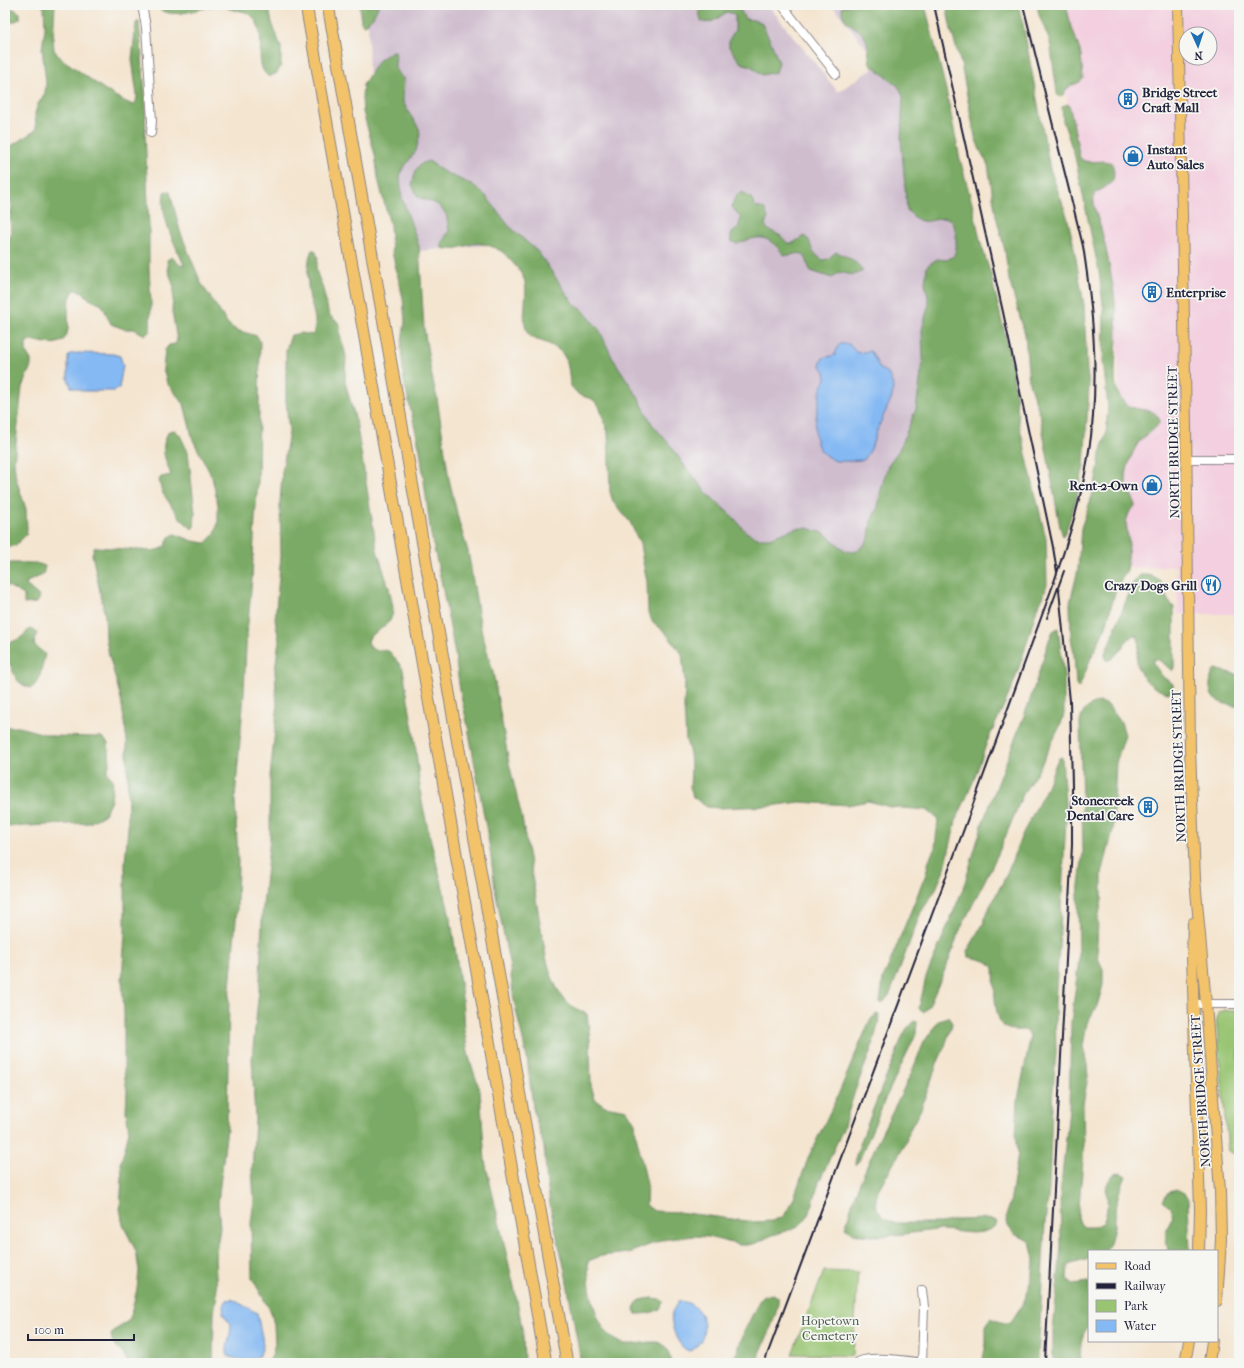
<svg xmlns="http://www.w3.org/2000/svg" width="1244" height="1368" font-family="'IM FELL French Canon',serif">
  <rect width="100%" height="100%" fill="#f6f6f2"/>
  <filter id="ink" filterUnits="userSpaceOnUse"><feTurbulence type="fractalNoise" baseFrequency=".025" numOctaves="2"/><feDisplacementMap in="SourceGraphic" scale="8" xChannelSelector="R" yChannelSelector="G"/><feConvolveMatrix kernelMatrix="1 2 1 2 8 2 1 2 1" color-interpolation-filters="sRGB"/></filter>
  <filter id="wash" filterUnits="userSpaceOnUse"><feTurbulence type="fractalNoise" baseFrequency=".012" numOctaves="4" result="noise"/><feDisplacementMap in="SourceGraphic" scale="16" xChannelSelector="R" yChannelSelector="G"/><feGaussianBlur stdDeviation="0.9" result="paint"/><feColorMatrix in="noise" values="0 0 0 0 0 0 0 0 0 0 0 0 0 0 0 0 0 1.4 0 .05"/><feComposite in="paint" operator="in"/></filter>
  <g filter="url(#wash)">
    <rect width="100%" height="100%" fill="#f4e5d0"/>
    <!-- built -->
    <path fill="#f3cfdf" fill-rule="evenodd" d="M1045,5H1239V614H1178L1177,566L1125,568L1117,312ZM1186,34H1210V58H1186Z"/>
    <!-- industrial -->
    <path fill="#cfbdce" d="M368,5H768L838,92L879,64L832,5H873L950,175L964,269L875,558L718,545L509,243L407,252L369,108Z"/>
    <!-- green -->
    <path fill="#99c573" stroke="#5e7457" d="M1225,1010H1239V1156L1228,1151L1216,1019L1218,1013Z
      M824,1271L858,1272L853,1356L792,1354Z"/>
    <!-- forest -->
    <path fill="#7aaa65" stroke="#4e6650" d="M42,5H55L53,38L54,50L60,58C84,73 106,94 133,105L136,102L137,96L132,59L136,23L139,21L146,105L145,131L149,228V268L151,304L150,331L145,335L134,329H124L111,324L102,305L89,299L83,292L77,290L73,291C72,294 70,298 69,302C66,315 74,340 57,343C46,346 37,338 26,342V352L31,360V366L22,387L14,462L16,479L26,509L27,529L26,535L16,545L5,549V255L11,234L10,216L12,206L5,188V165L11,146L36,130L35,113L38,104L45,93L46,82L42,49L45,28L44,8Z
      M160,5H268L272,23L281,47V66L277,73L269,77C250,63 271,35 251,15C246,11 240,11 234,10C228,9 222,5 216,6C198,8 177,19 160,10L158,7Z
      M360,5H379L373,17L366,24L363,25L361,22Z
      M701,5H735L741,11L745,19L754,20L761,22L771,42L779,63L776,72L762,75L751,66L741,63L729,47V40L735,30V17L734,14L727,12C719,17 710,26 701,21L699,11Z
      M856,5H925L946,90L960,159L973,207L981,244L991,275L1011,361L1016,396L1019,424L1046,539L1047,584L1043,598L1037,608L1022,659L1011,690L987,742L974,780L956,821L945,868L935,891L921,912L890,994L882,1004L880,1002L883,979L926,874L929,860L935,848L938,819L927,810L890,807L868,801L848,805L800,802L770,806L719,808L707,807L693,797L690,787L691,768L690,754L686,740L684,707L685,682L682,654L665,632L653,622L648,613L647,582L642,557L640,544L630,522L613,502L610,492L608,433L599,406L592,399L579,395L570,385C568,360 567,350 541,341C536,340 531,338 528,334C520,319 528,297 525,282C523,275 517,267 512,262C508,258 505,253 501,251C492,246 482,242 472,244C463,246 452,252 442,248V242L449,231L446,214L437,204L418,197L412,185C415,173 415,164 429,161L444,172L473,185L486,196L509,226L538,252L574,304L584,311L600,331L612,357L638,397L652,424L671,446L686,468L708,494L735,519L746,532L757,538H769L797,528H807L824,533L846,551L855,552L863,546L869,538L871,521L878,507L880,493L888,465L899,450L916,409L923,360L922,330L929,303L925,283L927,266L937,259L946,260L954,256C957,248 959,217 944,218C936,218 927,224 919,220C914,218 910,213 907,210L901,139L903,95L898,86L870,64C869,57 868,41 864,36C856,25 841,24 842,8L844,6Z
      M946,5H1018L1023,24L1050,169L1067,216L1073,242L1084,305L1087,370L1089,386L1084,466L1076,500L1065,534L1063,536L1060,527L1040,415L1029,383L1025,334L1009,280L1005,251L996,216L988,165L980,150L975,137L961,64L951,30Z
      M1037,5H1066L1070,21L1081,54L1083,79C1079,84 1073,84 1069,87C1065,90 1065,95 1061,97L1058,96L1057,93L1050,42L1039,15Z
      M5,8H12L20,13V19L13,22L5,23Z
      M392,51H395C398,68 389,65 404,79L403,101L407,110L419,128L420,134L416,151L402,170L400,177L402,198L419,246L424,328L431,372L437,398L449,479L459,522L468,551L481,629L493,672L509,763L522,818L546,957C550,973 556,992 568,1003C573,1007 581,1011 587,1014L590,1040L591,1086L595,1099L605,1106L627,1110L635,1123L636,1135L647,1184L646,1205L654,1211L678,1212L755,1222L772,1221L784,1216L793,1200L809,1156L838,1095L870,1020L876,1014L879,1015L878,1025L871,1050L856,1088L843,1129L819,1182L812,1207L805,1220L798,1227L770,1236L757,1243L747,1245H740L708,1237L694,1236L662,1240L629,1253L601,1256L588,1261C588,1286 595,1340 626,1344C636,1345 653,1340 660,1343C669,1347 669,1354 671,1363H581L565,1271L551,1211L547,1184L544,1147L533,1108L527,1058L514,1001L510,968L495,889L490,849L468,727L460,691L455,654L441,580L431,535L420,450L404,381L401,347L405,322L403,298L392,252L390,225L378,179L375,155L363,112L362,98L363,85L377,62Z
      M1067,104L1069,105C1074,122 1076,140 1080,158C1088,166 1101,158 1112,163C1118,183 1110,184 1094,194C1092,206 1099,220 1102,232C1107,252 1111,273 1114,293C1116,306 1116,321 1117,335C1117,350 1112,381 1118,393C1130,420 1153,400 1160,421C1156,430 1147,434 1140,441C1133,449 1126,468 1126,479C1126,489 1134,496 1135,506L1129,513L1126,522L1129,545L1127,570L1116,589L1106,626L1091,658L1081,683L1078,688L1076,685L1074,654L1071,638L1070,603L1078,569L1081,528L1092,496L1098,470L1100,454L1106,434L1108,406L1103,361L1104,312L1099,272L1075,157L1063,121L1062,107Z
      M167,191L170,192L180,231L201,283L228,324L236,330L257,336L260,341L258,482L255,518L252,579L246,645L244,695L235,798L238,863L237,909L229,999L227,1128L218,1202L220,1228L215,1258L217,1294L214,1313L213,1363H128L124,1355L113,1344L111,1335L115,1330L126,1323L130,1318L137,1289L139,1271L136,1251L123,1225L120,1208L122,1178L121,1163L129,1131L126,1111L127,1091L124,1072V1012L122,981L125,932V862L128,827L127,741L121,699L109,655L106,639L105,616L92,554L94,548L97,547L152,551L161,549L165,546L169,537L175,534L193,541L206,543L215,533L218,523V505L212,477L193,440L184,404L167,383L163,369L165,350L169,345L175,344L177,341L172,311L174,287L168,270L167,260L172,257L179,264L184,265C174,242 160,217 164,192Z
      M742,192L752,199L754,205L756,207L765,209L768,218L765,224L767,229L781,236L787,243H793L804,236L809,240L813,252L822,260L828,259L836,252C846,256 857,261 863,271C854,277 849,274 839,272L832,278L811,271C807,266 808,259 803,254C795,252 791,257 784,255C768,235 761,234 737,244L731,241V234L738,228L741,218L732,207C733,200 735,196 742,192Z
      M312,250H315L318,258L316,270L323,289L328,311L330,316L340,324V334L346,356L345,382L356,421L377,550L389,588L393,607V613L390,621L377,632L371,635L368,641L370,647L376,650H385L390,652L403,669L415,742L421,797L428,829L451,920L462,997L464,1030L469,1057L480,1091L485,1161L517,1300L523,1334L524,1363H268L272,1356L275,1343L274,1325L271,1312L252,1278L251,1223L254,1200L252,1170L255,1120L252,1058L260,980L262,915L270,836V776L277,711L275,670L279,640L275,619L281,556L280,503L282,472L289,432L286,401V350L291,335L301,333L313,335C319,319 311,309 309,293C307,283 307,258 312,250Z
      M175,430L180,435L188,452L195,513L194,527L192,529L179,517L162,492L159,480L161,477L171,475C165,459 159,448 169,431Z
      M9,563H36L45,566L43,575L27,582L26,585L40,597L37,603L24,604V595L5,584V565Z
      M1140,575C1171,574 1158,594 1174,607V667L1173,670H1171C1166,666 1161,659 1153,659V663L1163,677L1173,684V689L1169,693C1155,691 1137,677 1137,661C1136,652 1142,644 1137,636L1134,635C1124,640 1116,662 1106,660L1105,654L1133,583Z
      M1058,628L1064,676V714L1061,724L1039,769L1024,792L998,854L959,932L947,965L930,1004L924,1012L921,1011L919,1008L926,977L963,889L983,822L1030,700L1049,640L1053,631Z
      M29,629L35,631L37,633L34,645L45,654L39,680L32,688C15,684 16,677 9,662L5,660V644C15,641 22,639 29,629Z
      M1215,669L1239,675V707C1224,703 1209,704 1210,684C1211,678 1211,674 1215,669Z
      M1098,702L1107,704L1121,722L1125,735L1116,763L1113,830L1102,874V900L1098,919L1097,945L1098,958L1103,969V985L1097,1006L1087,1023L1083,1046L1087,1065L1088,1077L1083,1103L1084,1149L1078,1217L1080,1223L1084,1227H1094L1103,1223C1105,1218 1107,1212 1107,1207C1109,1191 1101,1188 1114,1174L1121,1173L1126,1176C1124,1182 1121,1187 1119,1193C1115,1208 1115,1241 1105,1251H1089V1259L1068,1265L1067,1278L1073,1284L1089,1282V1326C1079,1336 1081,1350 1080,1363H1053V1331L1061,1247L1060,1196L1069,1109L1071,1023L1079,959L1078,894L1083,852L1080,722C1082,710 1088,707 1098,702Z
      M5,727H19L52,736L102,737L108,743L110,762L107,771L108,774L113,779L111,801L104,815L89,823L5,827Z
      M1062,757L1066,819L1059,948L1055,1001L1056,1053L1052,1102L1049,1190L1045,1223L1038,1363H982L986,1344V1324L990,1318C997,1320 1003,1324 1010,1323L1024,1302L1033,1273L1034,1260L1030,1241L1014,1234L1008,1226L1006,1216L1010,1204L1018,1153L1016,1135L1018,1099L1029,1045L1030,1035L1025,1030C1018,1030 1012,1031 1006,1028C992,1020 995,983 994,968C989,960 978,959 969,957L968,950L983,924L989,908L1005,878L1022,835L1045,791L1057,761L1059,758Z
      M947,1017H950L952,1024L945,1046L937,1064L921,1109L909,1131L905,1144L878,1190L876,1199L877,1208L883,1218L894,1223H941L955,1220L985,1219L995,1220L997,1222L996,1225C981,1239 958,1230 939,1230C915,1231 864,1244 845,1228L855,1194L880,1136L910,1076L924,1042L939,1020Z
      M914,1021L917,1022L916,1034L886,1097L859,1161L855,1165L856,1155C868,1122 880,1090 894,1059C900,1045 902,1030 914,1021Z
      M1178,1190L1184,1193L1188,1200L1190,1251H1168C1165,1234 1164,1232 1173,1217L1170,1208L1163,1201L1168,1192Z
      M773,1294L778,1297C781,1309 761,1350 756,1363H731L738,1350L744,1332L759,1301L763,1296Z
      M651,1298L660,1299L663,1302L660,1309C653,1313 645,1314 636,1314L634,1309C637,1299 641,1300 651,1298Z"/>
    <!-- water -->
    <path fill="#85b9f3" stroke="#546e97" d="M840,344H849L857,353L870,351L872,353L880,369L888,373L893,385L892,397L878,428L871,449L864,460C855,460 845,462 836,461C833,460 830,458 828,457C811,446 815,427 817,411C820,399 819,389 826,379L825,372L820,364L823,358L835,355L838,346Z
      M78,353L113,354L120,356L123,365L119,388L114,391H83L71,387L68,379V357L70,354Z
      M232,1299L257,1313L262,1337L263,1346L260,1355C250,1362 240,1361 228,1356C224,1345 233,1335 230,1324C229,1321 225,1317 223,1313L224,1305L227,1300Z
      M679,1301C683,1301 685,1302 688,1303C709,1312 709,1341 690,1351C678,1350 669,1323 672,1312C674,1308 676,1305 679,1301Z"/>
  </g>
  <g filter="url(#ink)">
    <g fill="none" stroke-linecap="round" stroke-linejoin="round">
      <defs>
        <path id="minor" d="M142,5L146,27L152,121L151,133
          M782,5L836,74
          M1187,459H1239
          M1194,1004H1239
          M857,1363C865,1355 909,1361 922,1363
          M922,1363L924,1307L922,1290"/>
        <path id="major" d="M1178,5L1186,426L1190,748L1195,879L1206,1004L1220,1191L1221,1240L1217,1301
          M1193,923L1192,955L1200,1210L1199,1251
          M1185,1363L1189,1341
          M1209,1363L1212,1341"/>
        <path id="highway" d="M306,5L546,1363
          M328,5L567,1363"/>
      </defs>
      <!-- minor casing -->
      <use href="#minor" stroke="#8b8486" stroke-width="10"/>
      <!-- major casing -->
      <use href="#major" stroke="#8b8486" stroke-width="12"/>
      <!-- highway casing -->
      <use href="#highway" stroke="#8b8486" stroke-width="13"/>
      <!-- minor -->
      <use href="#minor" stroke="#fff" stroke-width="8"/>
      <!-- major -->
      <use href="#major" stroke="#f2c36a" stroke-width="10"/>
      <!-- highway -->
      <use href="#highway" stroke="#f2c36a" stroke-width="11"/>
      <!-- rail -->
      <path stroke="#22223b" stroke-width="2" d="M934,5L1003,312L1053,547L1057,572
        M1047,618L1064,571
        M764,1363L964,829L1053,585C1067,543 1081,501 1088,457C1100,386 1094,316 1083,246L1023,5
        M1045,1363L1072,845V785L1070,701L1059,590"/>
    </g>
  </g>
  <!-- icons -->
  <defs>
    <symbol id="building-ring" viewBox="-11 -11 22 22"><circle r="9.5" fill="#f6f6f2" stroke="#1f6fb2" stroke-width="1.5"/><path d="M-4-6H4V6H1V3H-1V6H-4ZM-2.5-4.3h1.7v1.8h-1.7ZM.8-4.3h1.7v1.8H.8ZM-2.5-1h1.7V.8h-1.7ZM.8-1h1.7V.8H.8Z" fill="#1f6fb2"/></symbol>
    <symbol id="shop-ring" viewBox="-11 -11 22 22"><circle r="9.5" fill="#f6f6f2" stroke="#1f6fb2" stroke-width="1.5"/><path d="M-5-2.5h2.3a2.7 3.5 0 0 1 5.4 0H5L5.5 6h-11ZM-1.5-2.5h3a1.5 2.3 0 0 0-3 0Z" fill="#1f6fb2"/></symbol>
    <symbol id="restaurant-ring" viewBox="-11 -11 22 22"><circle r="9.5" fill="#f6f6f2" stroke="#1f6fb2" stroke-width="1.5"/><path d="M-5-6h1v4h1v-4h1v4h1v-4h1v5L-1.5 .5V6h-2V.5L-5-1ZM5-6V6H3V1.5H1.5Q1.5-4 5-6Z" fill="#1f6fb2"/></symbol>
  </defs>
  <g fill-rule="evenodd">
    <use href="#building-ring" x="1117" y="88" width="22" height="22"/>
    <use href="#shop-ring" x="1122" y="145" width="22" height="22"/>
    <use href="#building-ring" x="1141" y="281" width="22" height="22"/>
    <use href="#shop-ring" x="1141" y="474" width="22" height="22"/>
    <use href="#restaurant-ring" x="1200" y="574" width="22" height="22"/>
    <use href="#building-ring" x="1137" y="796" width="22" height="22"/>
  </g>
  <g text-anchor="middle" stroke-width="3.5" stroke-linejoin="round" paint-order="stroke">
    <!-- poi labels -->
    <g font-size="13" font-weight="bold" fill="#22223b" stroke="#f6f6f2" text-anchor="start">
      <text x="1142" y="97">Bridge Street<tspan x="1142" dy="15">Craft Mall</tspan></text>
      <text x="1147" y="154">Instant<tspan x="1147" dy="15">Auto Sales</tspan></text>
      <text x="1166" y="297">Enterprise</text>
      <text x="1138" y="490" text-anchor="end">Rent-2-Own</text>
      <text x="1197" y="590" text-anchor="end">Crazy Dogs Grill</text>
      <text x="1134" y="805" text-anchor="end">Stonecreek<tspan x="1134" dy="15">Dental Care</tspan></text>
    </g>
    <!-- street labels -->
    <g font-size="13" fill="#22223b" stroke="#f6f6f2">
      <text transform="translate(1173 442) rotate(-91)" y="5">NORTH BRIDGE STREET</text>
      <text transform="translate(1178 766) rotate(-92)" y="5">NORTH BRIDGE STREET</text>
      <text transform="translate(1200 1091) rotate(-94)" y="5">NORTH BRIDGE STREET</text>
    </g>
    <!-- park labels -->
    <g font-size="13" fill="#4c5b4f" stroke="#f6f6f2">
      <text x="830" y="1325">Hopetown<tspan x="830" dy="15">Cemetery</tspan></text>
    </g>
  </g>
  <!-- margin -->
  <rect width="1244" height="1368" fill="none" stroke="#f6f6f2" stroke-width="20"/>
  <!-- legend -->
  <rect x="1088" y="1250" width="130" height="92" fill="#f6f6f2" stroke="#a1a1a9"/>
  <rect x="1096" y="1263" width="20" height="6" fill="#f2c36a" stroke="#a1a1a9"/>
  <text x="1124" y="1270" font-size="12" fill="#22223b">Road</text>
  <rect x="1096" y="1283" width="20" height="6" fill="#22223b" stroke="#a1a1a9"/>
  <text x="1124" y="1290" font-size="12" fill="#22223b">Railway</text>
  <rect x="1096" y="1300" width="20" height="12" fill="#99c573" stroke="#a1a1a9"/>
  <text x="1124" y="1310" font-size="12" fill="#22223b">Park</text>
  <rect x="1096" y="1320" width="20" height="12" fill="#85b9f3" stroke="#a1a1a9"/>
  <text x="1124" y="1330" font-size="12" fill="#22223b">Water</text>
  <!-- north arrow -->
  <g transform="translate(1198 46) rotate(177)"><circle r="19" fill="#f6f6f2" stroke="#a1a1a9"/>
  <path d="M0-3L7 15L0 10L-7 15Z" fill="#1f6fb2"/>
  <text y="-6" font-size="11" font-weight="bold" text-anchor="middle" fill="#22223b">N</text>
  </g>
  <!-- scale -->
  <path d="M28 1334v6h106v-6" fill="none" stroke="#22223b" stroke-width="2"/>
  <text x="34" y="1334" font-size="12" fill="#22223b" stroke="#f6f6f2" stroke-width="3" paint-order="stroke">100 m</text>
</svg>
